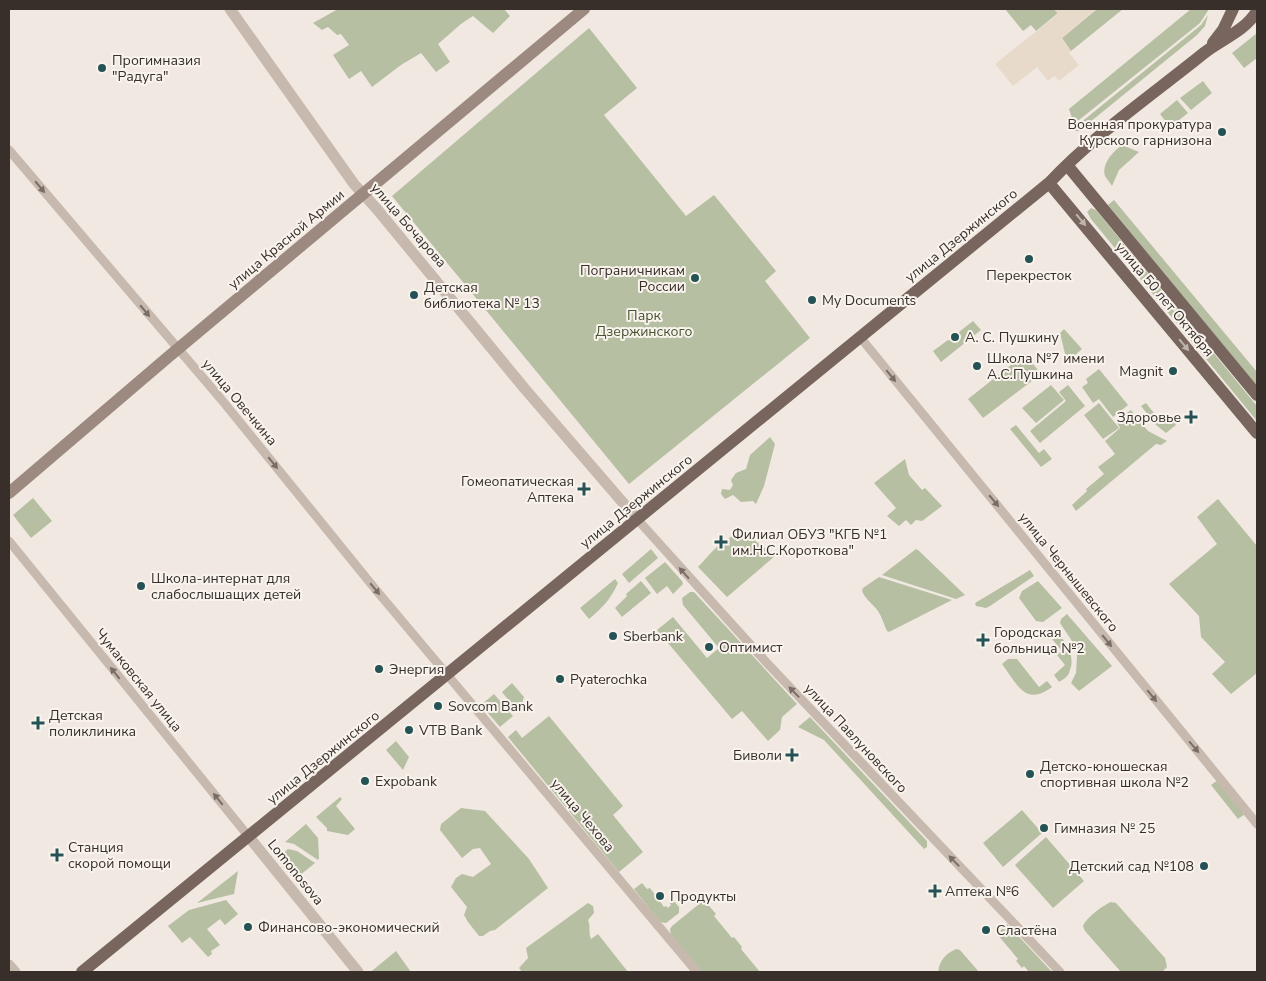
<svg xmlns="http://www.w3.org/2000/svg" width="1266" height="981" font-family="'Nunito Sans',sans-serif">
  <rect width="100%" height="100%" fill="#f1e9e1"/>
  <!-- green -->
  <path fill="#b6bfa2" d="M338,9H504L510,16L493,33L473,16L461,24L438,44L450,62L436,72L421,53L401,65L372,87L361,71L349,79L333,55L349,45L341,34L337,35L328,27L322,30L313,23Z
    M1005,9H1054L1058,13L1036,31L1031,25L1023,31Z
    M1097,9H1123L1071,51L1062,38Z
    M1191,9H1209L1200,23L1074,124L1069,109Z
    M1208,15L1205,26L1197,35L1079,131H1075L1074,128L1201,25Z
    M589,28L637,88L604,115L686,216L714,195L776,271L765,281L810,338L629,484L392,196Z
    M1257,33V58L1244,68L1232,53Z
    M1203,81L1212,93L1191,110L1180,98Z
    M1177,100L1188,113L1170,127L1160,114Z
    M1122,145L1139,152L1119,170L1112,186C1110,183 1107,179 1105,176C1101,165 1113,151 1122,145Z
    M1114,200L1257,372V388L1108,205Z
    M1091,208L1096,210L1257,406V421L1091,219L1087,212Z
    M973,321L981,330L941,362L933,351L948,340L953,341L959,337V332Z
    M1064,329L1082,349L1067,362L1060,333Z
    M1025,354L1041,374L983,418L968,399Z
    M1099,369L1128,405L1113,417L1099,399L1093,403L1082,387L1088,383L1086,379Z
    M1051,385L1064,400L1036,423L1022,408Z
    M1068,385L1085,406L1040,443L1030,431L1066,401L1059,392Z
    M1099,403L1119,428L1103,439L1084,415Z
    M1146,403L1161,422L1169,416L1176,425L1166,433L1156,425L1141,406Z
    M1131,410L1148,431L1167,441L1161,445L1156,444L1076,511L1072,505L1087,491L1086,489L1104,474L1098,467L1115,454L1105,441L1120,428L1116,421Z
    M1016,425L1039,453L1044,449L1052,459L1041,467L1010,429Z
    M770,437L775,444L764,486L756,504L753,501L741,502L733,495L725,499L721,494L722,489L730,490L733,485L731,480L736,473L746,469L750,455Z
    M905,459L909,475L922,490L925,488L942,506L922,521L916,520L911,525L906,520L899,526L887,516L896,508L874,483Z
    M33,498L52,521L31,538L13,515Z
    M1218,499L1257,546V673L1231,694L1212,674L1225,662L1201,637L1199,616L1169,584L1217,544L1197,517Z
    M737,534L749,536L775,556L727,597L698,567C709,555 721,540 737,534Z
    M651,549L658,558L629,583L622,574Z
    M916,549L918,550L965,595L956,599L882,575Z
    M665,562L682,581L683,584L673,594L667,586L657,594L645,578Z
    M1030,570L1034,576L990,606L986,608L976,606L975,603Z
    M879,577L952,600L889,632L887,631C884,625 882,617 878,611C873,604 866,600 862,591L863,588Z
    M615,579L618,583C610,600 603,607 589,619L580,608Z
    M641,581L651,593L622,617L615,608L627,596L626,594Z
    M1038,581L1062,608L1043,622L1036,621L1019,598L1022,591Z
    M690,592H694L797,704L782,717L780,730L768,741L742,711L732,719L657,630L673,617L707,658L719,648L683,605L682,598Z
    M1067,614L1112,666L1079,691L1071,683L1076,673L1077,656L1072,641L1060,623L1061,619Z
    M1049,630C1064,634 1076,655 1070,670C1069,676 1064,679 1059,682L1054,675L1065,665L1057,655L1062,651L1052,639L1037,638Z
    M1008,659H1017L1039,687L1047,681L1052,687C1025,707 1017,684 1002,664Z
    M512,683L524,697L519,713L502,692Z
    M494,694L513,716L500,727L481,705Z
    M549,716L623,806L613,815L643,852L619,872L508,737L516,730L522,738Z
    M810,717L927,841V847L924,849L824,740L798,727Z
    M396,741L409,757L403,770L386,750Z
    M1218,780L1245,814L1238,819L1211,785Z
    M340,797L342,799L336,806L355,829L348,835L327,831V828L316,817Z
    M461,808L485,811L529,859L548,888L495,930L490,931L483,936H479L468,922L464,915L467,907L451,887L456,878L462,874L473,877L491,864L480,848L473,849L462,858L440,830L441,824Z
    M1022,810L1042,833L1003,867L983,843Z
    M306,824L318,838L319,858L318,860L294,844L285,842Z
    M1046,837L1084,881L1053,908L1015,865Z
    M288,849L297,851L315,863L294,880L277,859Z
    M238,871L234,894L197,903Z
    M642,883L647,889L650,888L664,907L666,906L668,908L671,905L670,903L673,900L679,907V913L666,923L660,922L634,889Z
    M226,900L238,914L225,925L220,919L207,929L220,945L211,951L212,954L208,957L190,937L182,943L168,926L189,910Z
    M704,900L716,914L714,916L732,938L734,937L742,947L741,949L760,972H702L671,935L670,929L672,926Z
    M1111,902L1116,903L1165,958L1167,967L1162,972H1121L1085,931L1083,926C1087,917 1102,906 1111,902Z
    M588,903L593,906L594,913L588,920C591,927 588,932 591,939L598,934L628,972H522L519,968L528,958L526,948Z
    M1007,924L1052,972H1029L1024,966L1022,968L1016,961L1018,959L997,934Z
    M956,949L960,950L979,972H938C940,960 945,954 956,949Z
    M396,951L411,972H371L373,970Z"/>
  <!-- plaza -->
  <path fill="#e7daca" d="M1054,9H1097L1062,38L1071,51L1069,53L1079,65L1059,81L1054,76L1048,81L1037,67L1013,86L995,64L1058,14Z"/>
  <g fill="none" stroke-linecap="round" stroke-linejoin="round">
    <!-- minor -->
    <path stroke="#c8b9ae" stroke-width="9" d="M9,150L221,399L376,590L697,972
      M860,337L1257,824
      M637,519L766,662L1060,972
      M9,541L249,837"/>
    <!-- tertiary -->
    <path stroke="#c8b9ae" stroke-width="11" d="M230,9L354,184L376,208L525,389L637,519
      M249,837L358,972
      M9,965L15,972"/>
    <!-- secondary -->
    <path stroke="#9c897f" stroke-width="12" d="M9,493L167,358L584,9"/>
    <!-- primary -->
    <path stroke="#78665e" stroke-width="12" d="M1213,43L1223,30L1233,9
      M1067,165L1257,395
      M1049,183L1257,433
      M82,972L1049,183C1095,134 1152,95 1204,53C1222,39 1245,31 1257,11"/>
  </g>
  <!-- one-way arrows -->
  <defs><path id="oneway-solid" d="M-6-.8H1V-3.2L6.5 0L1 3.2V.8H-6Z" transform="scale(1.25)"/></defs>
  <g fill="#796d66">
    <use href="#oneway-solid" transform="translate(40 187) rotate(50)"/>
    <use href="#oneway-solid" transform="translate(145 311) rotate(50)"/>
    <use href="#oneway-solid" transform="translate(891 376) rotate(51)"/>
    <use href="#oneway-solid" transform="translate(273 463) rotate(51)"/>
    <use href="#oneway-solid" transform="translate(994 501) rotate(50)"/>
    <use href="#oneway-solid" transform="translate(684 573) rotate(-132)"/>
    <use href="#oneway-solid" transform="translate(375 589) rotate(50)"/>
    <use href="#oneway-solid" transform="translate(1107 641) rotate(51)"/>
    <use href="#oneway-solid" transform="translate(115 673) rotate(-129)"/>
    <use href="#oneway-solid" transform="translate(794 692) rotate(-134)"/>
    <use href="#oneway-solid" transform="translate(1152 696) rotate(51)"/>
    <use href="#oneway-solid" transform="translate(1194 747) rotate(49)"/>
    <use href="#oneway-solid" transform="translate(218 799) rotate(-129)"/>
    <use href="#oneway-solid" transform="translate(954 861) rotate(-134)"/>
  </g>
  <g fill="#bfb4ad">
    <use href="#oneway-solid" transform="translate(1081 220) rotate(50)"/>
    <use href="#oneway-solid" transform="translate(1184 345) rotate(50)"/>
  </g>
  <!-- markers -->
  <g fill="#255355" stroke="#f9f3ed" stroke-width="2">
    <circle cx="102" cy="68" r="5"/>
    <circle cx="1222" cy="132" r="5"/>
    <circle cx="1029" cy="259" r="5"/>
    <circle cx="695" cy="278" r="5"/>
    <circle cx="414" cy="295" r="5"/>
    <circle cx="812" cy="300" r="5"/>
    <circle cx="955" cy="337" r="5"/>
    <circle cx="977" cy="366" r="5"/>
    <circle cx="1173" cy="371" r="5"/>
    <path d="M1188.5 409.5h5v5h5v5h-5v5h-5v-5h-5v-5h5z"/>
    <path d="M581.5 481.5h5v5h5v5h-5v5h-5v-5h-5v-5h5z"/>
    <path d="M718.5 534.5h5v5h5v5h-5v5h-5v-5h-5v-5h5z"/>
    <circle cx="141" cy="586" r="5"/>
    <circle cx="613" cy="636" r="5"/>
    <path d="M980.5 632.5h5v5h5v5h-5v5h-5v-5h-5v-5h5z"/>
    <circle cx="709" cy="647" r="5"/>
    <circle cx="379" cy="669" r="5"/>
    <circle cx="560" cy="679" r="5"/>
    <circle cx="438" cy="706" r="5"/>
    <path d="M35.5 715.5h5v5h5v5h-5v5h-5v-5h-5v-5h5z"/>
    <circle cx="409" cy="730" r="5"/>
    <path d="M789.5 747.5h5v5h5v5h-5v5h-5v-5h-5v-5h5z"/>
    <circle cx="1030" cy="774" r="5"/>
    <circle cx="365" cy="781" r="5"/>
    <circle cx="1044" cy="828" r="5"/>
    <path d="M54.5 847.5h5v5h5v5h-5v5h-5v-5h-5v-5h5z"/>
    <circle cx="1204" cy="866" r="5"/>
    <path d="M932.5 883.5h5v5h5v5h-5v5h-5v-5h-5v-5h5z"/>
    <circle cx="660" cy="896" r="5"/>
    <circle cx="248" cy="927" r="5"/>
    <circle cx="986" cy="930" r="5"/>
  </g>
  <g text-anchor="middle" stroke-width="4" stroke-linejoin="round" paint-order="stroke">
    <!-- poi labels -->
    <g font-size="14" fill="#382f2b" stroke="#f9f3ed" text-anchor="start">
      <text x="112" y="65">Прогимназия<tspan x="112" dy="16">"Радуга"</tspan></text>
      <text x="1212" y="129" text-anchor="end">Военная прокуратура<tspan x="1212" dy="16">Курского гарнизона</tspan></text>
      <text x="685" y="275" text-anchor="end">Пограничникам<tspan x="685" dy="16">России</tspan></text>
      <text x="1029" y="280" text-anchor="middle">Перекресток</text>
      <text x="424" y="292">Детская<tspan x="424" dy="16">библиотека № 13</tspan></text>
      <text x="822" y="305">My Documents</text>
      <text x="965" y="342">А. С. Пушкину</text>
      <text x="987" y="363">Школа №7 имени<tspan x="987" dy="16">А.С.Пушкина</tspan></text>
      <text x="1163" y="376" text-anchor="end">Magnit</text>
      <text x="1181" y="422" text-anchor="end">Здоровье</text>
      <text x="574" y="486" text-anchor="end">Гомеопатическая<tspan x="574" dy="16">Аптека</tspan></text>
      <text x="732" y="539">Филиал ОБУЗ "КГБ №1<tspan x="732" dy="16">им.Н.С.Короткова"</tspan></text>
      <text x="151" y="583">Школа-интернат для<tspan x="151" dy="16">слабослышащих детей</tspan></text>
      <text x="994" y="637">Городская<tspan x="994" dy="16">больница №2</tspan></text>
      <text x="623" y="641">Sberbank</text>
      <text x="719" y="652">Оптимист</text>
      <text x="389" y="674">Энергия</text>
      <text x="570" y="684">Pyaterochka</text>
      <text x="448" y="711">Sovcom Bank</text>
      <text x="49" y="720">Детская<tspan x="49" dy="16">поликлиника</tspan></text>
      <text x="419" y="735">VTB Bank</text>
      <text x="782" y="760" text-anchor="end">Биволи</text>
      <text x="1040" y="771">Детско-юношеская<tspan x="1040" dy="16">спортивная школа №2</tspan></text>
      <text x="375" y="786">Expobank</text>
      <text x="1054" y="833">Гимназия № 25</text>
      <text x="68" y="852">Станция<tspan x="68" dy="16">скорой помощи</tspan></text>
      <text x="1194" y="871" text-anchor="end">Детский сад №108</text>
      <text x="945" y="896">Аптека №6</text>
      <text x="670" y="901">Продукты</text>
      <text x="258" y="932">Финансово-экономический</text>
      <text x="996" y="935">Сластёна</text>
    </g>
    <!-- street labels -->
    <g font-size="14" fill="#382f2b" stroke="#f9f3ed">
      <text transform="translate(409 225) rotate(49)" y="5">улица Бочарова</text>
      <text transform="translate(961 235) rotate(-39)" y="5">улица Дзержинского</text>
      <text transform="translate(286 239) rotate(-40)" y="5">улица Красной Армии</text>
      <text transform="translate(1165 299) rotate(50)" y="5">улица 50 лет Октября</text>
      <text transform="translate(240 402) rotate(50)" y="5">улица Овечкина</text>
      <text transform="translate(636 501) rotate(-39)" y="5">улица Дзержинского</text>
      <text transform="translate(1069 572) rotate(51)" y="5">улица Чернышевского</text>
      <text transform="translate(139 680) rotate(51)" y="5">Чумаковская улица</text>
      <text transform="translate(856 738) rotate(47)" y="5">улица Павлуновского</text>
      <text transform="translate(323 757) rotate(-39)" y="5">улица Дзержинского</text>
      <text transform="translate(583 815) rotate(50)" y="5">улица Чехова</text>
      <text transform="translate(296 872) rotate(51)" y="5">Lomonosova</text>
    </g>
    <!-- park labels -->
    <g font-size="14" fill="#485432" stroke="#f9f3ed">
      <text x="644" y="320">Парк<tspan x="644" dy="16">Дзержинского</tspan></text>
    </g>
  </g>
  <!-- border -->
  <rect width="1266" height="981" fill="none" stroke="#382f2b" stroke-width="20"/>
</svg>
